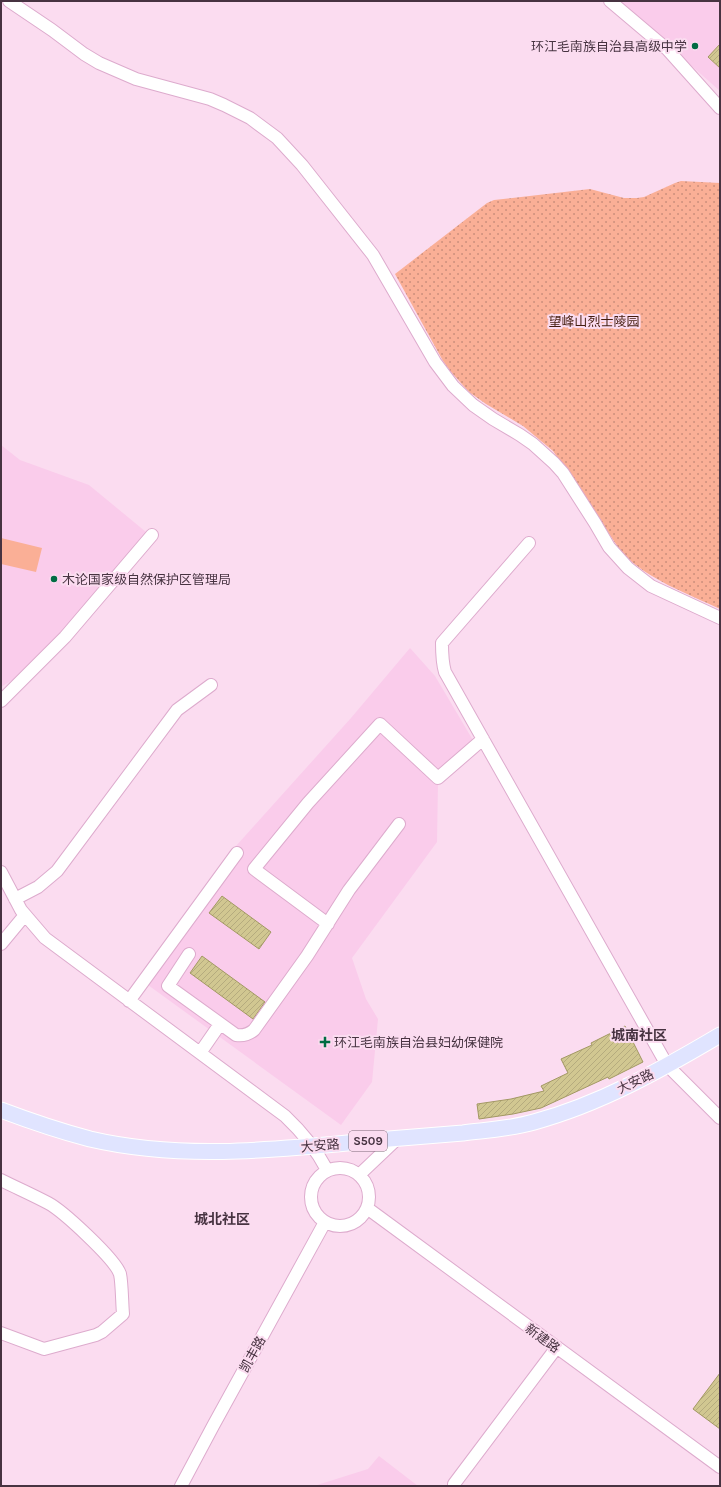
<svg xmlns="http://www.w3.org/2000/svg" width="721" height="1487" font-family="Karla,'Noto Sans SC',sans-serif">
  <defs>
    <pattern id="park-dots" width="8" height="8" patternUnits="userSpaceOnUse"><rect width="8" height="8" fill="#faaf96"/><path d="M2 2h.1M6 6h.1" fill="none" stroke="#cc8f7c" stroke-width="1.8" stroke-linecap="round"/></pattern>
    <pattern id="building-hatch" width="6" height="6" patternUnits="userSpaceOnUse"><rect width="6" height="6" fill="#d1c791"/><path d="M-1 1l2-2M0 6l6-6M5 7l2-2" fill="none" stroke="#b5ab7e"/></pattern>
  </defs>
  <rect width="100%" height="100%" fill="#fbdcf0"/>
  <!-- built -->
  <path fill="#facceb" d="M618,1H720V91Z
    M1,445L20,460L89,485L146,532L68,627L22,674L1,687Z
    M410,648L435,676L477,747L438,783L437,842L352,958L366,999L378,1019L372,1082L341,1125L148,985L243,853L236,846L351,718Z
    M379,1456L418,1486H314L368,1469Z"/>
  <!-- grass -->
  <path fill="#faaf96" d="M1,538L42,548L36,572L1,564Z"/>
  <!-- park -->
  <path fill="url(#park-dots)" d="M681,181L720,183V609C686,593 649,580 622,553L553,451L523,426L486,404L469,392L451,372L443,361L395,274L487,203L494,200L590,189L624,198H637L644,197L675,183Z"/>
  <!-- building -->
  <path fill="url(#building-hatch)" stroke="#a29863" d="M720,44V68L708,57Z
    M222,896L271,932L259,949L209,913Z
    M202,956L265,1002L253,1019L190,973Z
    M625,1026L643,1062L609,1079L608,1077L541,1108L513,1114L479,1119L477,1104L511,1099L544,1091L541,1086L568,1073L561,1059L592,1045L591,1043Z
    M720,1373V1429L693,1409Z"/>
  <g fill="none" stroke-linecap="round" stroke-linejoin="round">
    <defs>
      <path id="minor" d="M9,1L52,30L84,54L99,63L136,79L210,99L224,105L250,118L277,138L302,165L373,255L435,362L453,386L473,405L493,419L520,435L533,444L554,463L563,473L595,523L609,547L628,568L651,586L720,618
        M610,1L668,50L720,108
        M529,543L442,643C442,654 442,662 445,672L667,1065L720,1118
        M1,701L65,637L152,535
        M1,872L21,910L45,938L285,1116C302,1132 316,1149 327,1170
        M15,899L38,887L57,871L177,710L211,685
        M328,924L254,869L308,803L380,724L438,778L483,739
        M1,944L25,915
        M189,954L168,986L236,1035C243,1036 248,1035 254,1030L307,956L349,890L399,824
        M129,1001L237,853
        M200,1053L220,1024
        M311 1197a29 29 0 1 1 58 0a29 29 0 1 1-58 0Z
        M359,1175L398,1138
        M1,1180C17,1188 33,1195 48,1203C63,1211 115,1259 120,1274C122,1283 122,1303 123,1314L102,1332L96,1335L44,1349L1,1333
        M367,1208L720,1467
        M454,1484L557,1347
        M181,1486L213,1426L325,1222"/>
      <path id="major" d="M1,1110C30,1121 60,1131 90,1139C189,1162 290,1148 389,1139C414,1137 438,1135 463,1133C487,1130 510,1129 534,1122C600,1104 661,1070 720,1035"/>
    </defs>
    <!-- minor casing -->
    <use href="#minor" stroke="#ddabcd" stroke-width="14"/>
    <!-- major casing -->
    <use href="#major" stroke="#fff" stroke-width="17"/>
    <!-- minor -->
    <use href="#minor" stroke="#fff" stroke-width="12"/>
    <!-- major -->
    <use href="#major" stroke="#e0e4ff" stroke-width="15"/>
  </g>
  <!-- markers -->
  <g fill="#006c43" stroke="#fbdcf0" stroke-width="1.5">
    <circle cx="695" cy="46" r="4"/>
    <circle cx="54" cy="579" r="4"/>
    <path d="M323 1036h4v4h4v4h-4v4h-4v-4h-4v-4h4z"/>
  </g>
  <g text-anchor="middle" stroke-width="4" stroke-linejoin="round" paint-order="stroke">
    <!-- shield labels -->
    <rect fill="#fbdcf0" stroke="#7d6676" stroke-width="1" x="349" y="1131" width="38" height="20" rx="3"/>
    <g font-size="12" font-weight="bold" fill="#473341">
      <text x="368" y="1145">S509</text>
    </g>
    <!-- poi labels -->
    <g font-size="13" fill="#473341" stroke="#fbdcf0" text-anchor="start">
      <text x="687" y="51" text-anchor="end">环江毛南族自治县高级中学</text>
      <text x="62" y="584">木论国家级自然保护区管理局</text>
      <text x="334" y="1047">环江毛南族自治县妇幼保健院</text>
    </g>
    <!-- park labels -->
    <g font-size="13" fill="#441d0f" stroke="#fbdcf0">
      <text x="594" y="326">望峰山烈士陵园</text>
    </g>
    <!-- street labels -->
    <g font-size="13" fill="#473341" stroke="#fbdcf0">
      <text transform="translate(635 1081) rotate(-26)" y="5">大安路</text>
      <text transform="translate(320 1145) rotate(-5)" y="5">大安路</text>
      <text transform="translate(543 1338) rotate(36)" y="5">新建路</text>
      <text transform="translate(252 1354) rotate(-61)" y="5">凯丰路</text>
    </g>
    <!-- neighbourhood labels -->
    <g font-size="14" font-weight="bold" fill="#473341" stroke="#fbdcf0">
      <text x="639" y="1040">城南社区</text>
      <text x="222" y="1224">城北社区</text>
    </g>
  </g>
  <!-- border -->
  <rect width="721" height="1487" fill="none" stroke="#473341" stroke-width="4"/>
</svg>
